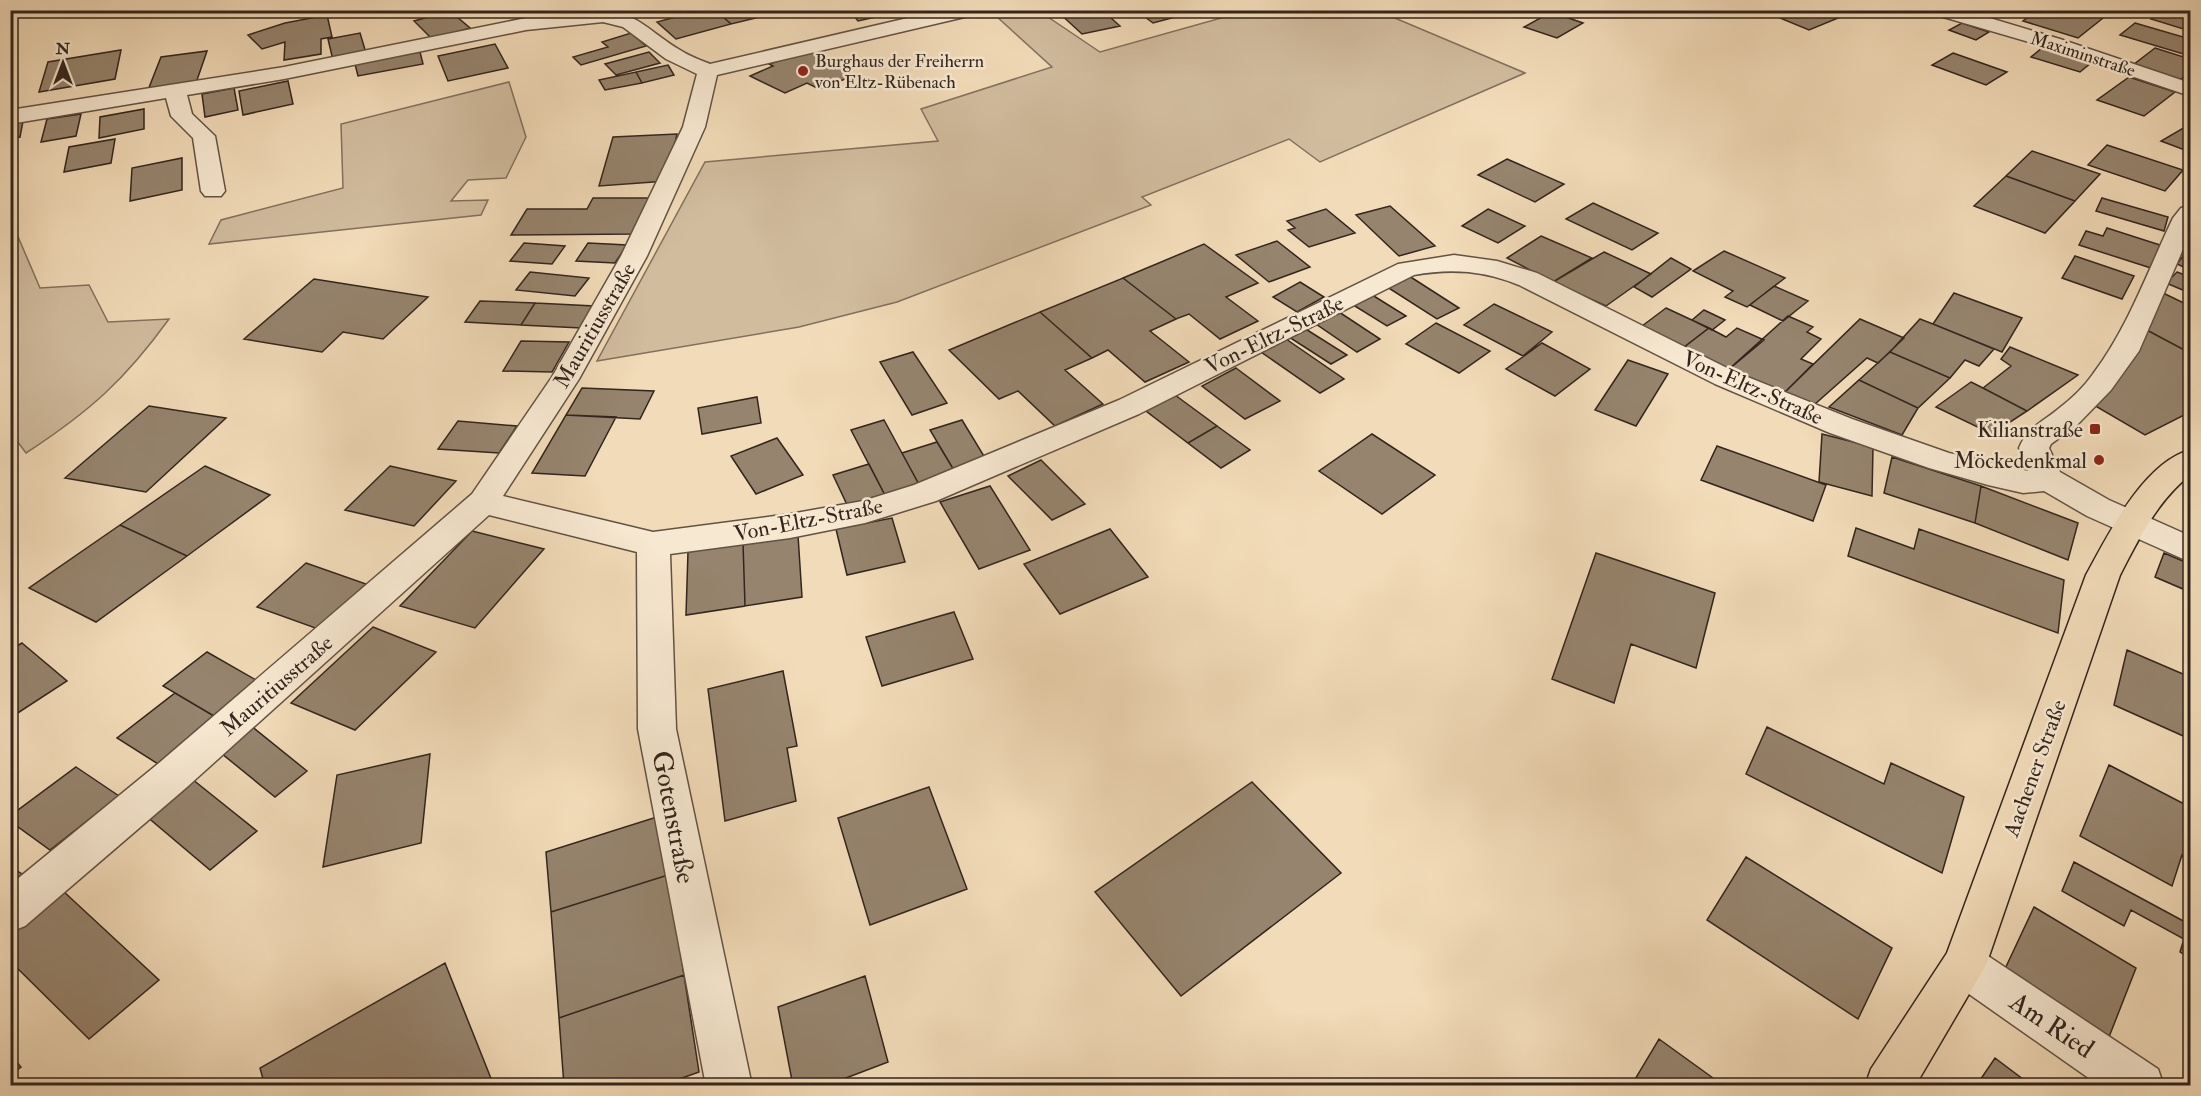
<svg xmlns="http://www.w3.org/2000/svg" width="2201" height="1096" font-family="'IM FELL Double Pica',serif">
  <rect width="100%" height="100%" fill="#f2dbb8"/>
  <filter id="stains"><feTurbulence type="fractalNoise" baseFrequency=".00333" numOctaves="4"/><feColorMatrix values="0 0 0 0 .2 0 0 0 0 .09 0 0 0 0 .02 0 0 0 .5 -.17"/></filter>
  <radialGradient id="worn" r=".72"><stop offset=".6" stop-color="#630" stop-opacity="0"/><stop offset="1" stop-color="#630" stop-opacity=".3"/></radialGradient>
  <!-- green -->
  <path fill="#d1bc9e" stroke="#82705e" stroke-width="1.5" d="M1022,11H1039L1100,52L1246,11L1376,10L1525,73L1320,162L1289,139L1142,197L1151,205L897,302L799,327L597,361L705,162L938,141L921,109L1052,67L996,16Z
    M509,82L526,137L506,178L468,180L451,201L488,200L481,215L209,244L221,220L343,188L341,124Z
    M10,218L40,288L89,285L108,322L169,319C125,380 89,412 26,453L17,441L11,440Z"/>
  <!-- building -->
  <path fill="#96846e" stroke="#32251e" stroke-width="1.5" d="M701,10H715L731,24L676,39L657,22Z
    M715,10H763L768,15L731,24Z
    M849,10H908L858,21Z
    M1102,10L1120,26L1082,34L1057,11Z
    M1136,10H1192L1194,12L1153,23Z
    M1592,10H1628L1603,17Z
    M1762,10H1799L1780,18Z
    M1799,10H1829L1843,16L1809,30L1780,18Z
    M2037,10H2079L2103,18L2078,38L2023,21Z
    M2161,10L2190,12V31L2151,19Z
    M450,11L470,28L432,39L414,21Z
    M1551,12L1583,23L1557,38L1524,27Z
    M327,15L332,37L321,39V54L284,60L285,42L262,49L248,35L285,23Z
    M1962,23L1989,32L1976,40L1949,30Z
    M2135,23L2190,39V56L2120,35Z
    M360,33L366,53L333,60L328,39Z
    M631,33L646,46L581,65L573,57L608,47L602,42Z
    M495,44L508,68L448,81L438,56Z
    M2043,47L2092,62L2080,72L2031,57Z
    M2155,48L2190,59V71L2180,80L2133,65Z
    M121,50L115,79L39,92L48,62Z
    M207,51L196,83L148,90L161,57Z
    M811,51L853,76L819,89L807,83L785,93L750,76L773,66L769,64Z
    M420,52L423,64L358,76L355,64Z
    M649,52L660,63L616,75L605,64Z
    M1953,53L2007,72L1986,85L1932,65Z
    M668,65L674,75L642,83L636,72Z
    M636,72L642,83L605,90L599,80Z
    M2129,77L2175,92L2144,116L2097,100Z
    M288,81L293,104L243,115L239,91Z
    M234,88L238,110L205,117L202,94Z
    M144,109V129L99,138L100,117Z
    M81,114L76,136L41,142L47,119Z
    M23,121L20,137L10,139V124Z
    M2185,127L2190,129V152L2161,141Z
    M677,134L667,181L599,186L613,137Z
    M115,139L111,163L64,172L69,147Z
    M2107,145L2183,170L2165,191L2088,165Z
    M2032,151L2100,174L2075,201L2006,176Z
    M182,158V190L130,201L132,168Z
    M1507,159L1564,184L1535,202L1478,175Z
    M2006,176L2075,201L2045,233L1974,206Z
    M593,198H654L637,234L511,235L527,209H587Z
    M2102,198L2168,217L2164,231L2096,211Z
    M1593,203L1658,233L1632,250L1566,219Z
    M1390,206L1435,246L1399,256L1356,215Z
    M1326,209L1355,233L1309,247L1288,230L1295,228L1287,221Z
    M1488,209L1525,226L1498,243L1462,226Z
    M2107,228L2160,245L2151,268L2079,245L2086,231L2103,236Z
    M1541,236L1592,258L1553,282L1507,258Z
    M1277,241L1310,267L1269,282L1236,255Z
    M524,243L565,246L552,264L510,261Z
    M588,243L627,245L615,263L576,261Z
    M1204,244L1258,283L1226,297L1258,321L1220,339L1189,314L1176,319L1123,278Z
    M1724,251L1785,278L1747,307L1725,297L1733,291L1693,271Z
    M1604,252L1651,274L1606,306L1553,282Z
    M2186,252L2190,254V270L2177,264Z
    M2075,256L2134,276L2122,299L2062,278Z
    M1671,258L1691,269L1652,297L1634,287Z
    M530,272L589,278L575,296L516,290Z
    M2177,272L2190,277V293L2166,283Z
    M1406,274L1459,308L1437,319L1384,285Z
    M1123,278L1176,319L1150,331L1189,362L1145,382L1108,350L1092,358L1040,312Z
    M314,279L428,297L383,339L343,332L322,352L244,339Z
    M1300,282L1324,297L1297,312L1273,297Z
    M1774,286L1808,301L1783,321L1750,305Z
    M2161,292L2190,306V353L2143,328Z
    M1369,293L1406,316L1387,326L1350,303Z
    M1954,293L2022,318L2002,352L1933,324Z
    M480,301L535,303L521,325L465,322Z
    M535,303L594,306L581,328L521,325Z
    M1494,304L1552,332L1523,356L1464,325Z
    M1666,308L1709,328L1684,347L1642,326Z
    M1704,310L1725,320L1712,330L1692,320Z
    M1040,312L1092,358L1065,370L1103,404L1055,426L1018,391L999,399L949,350Z
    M1339,312L1380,339L1357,352L1316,324Z
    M1788,316L1813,327L1807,332L1821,339L1801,359L1813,364L1782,395L1729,369Z
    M1860,319L1904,338L1878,363L1867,358L1814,405L1782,395Z
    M1920,319L1933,324L1994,349L1979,366L1965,360L1950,378L1890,352Z
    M1436,323L1490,351L1459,373L1406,344Z
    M1304,328L1347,355L1331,364L1289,337Z
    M1709,328L1726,337L1737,328L1764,340L1729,369L1684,347Z
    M2143,328L2190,353V412L2145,435L2092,404Z
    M1286,339L1344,379L1320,393L1261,352Z
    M521,341L569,342L552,372L503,371Z
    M1542,343L1590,369L1555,396L1506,369Z
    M2010,347L2078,375L2027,411L1983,388L2011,366L2001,359Z
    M913,352L947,403L912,415L880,362Z
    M1890,352L1950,378L1918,408L1859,380Z
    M1628,360L1668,374L1636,426L1595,410Z
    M1236,368L1280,401L1245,419L1202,386Z
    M1859,380L1918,408L1902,435L1829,407Z
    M1971,382L1983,388L2027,411L1992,434L1936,407Z
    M582,388L654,391L640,419L566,415Z
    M1175,395L1217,426L1188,443L1146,411Z
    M757,397L761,423L702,434L698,408Z
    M149,406L226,418L146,492L65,478Z
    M566,415L616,417L585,476L532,473Z
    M884,420L921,488L887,499L851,430Z
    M962,420L990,466L958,477L930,430Z
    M458,421L517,426L499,453L438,449Z
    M1217,426L1250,450L1221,468L1188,443Z
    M1372,434L1435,475L1382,514L1319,471Z
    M1822,434L1873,447L1872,496L1819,482Z
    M777,438L803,475L756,494L731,456Z
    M937,442L958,477L921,488L902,453Z
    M1717,446L1826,485L1813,521L1701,480Z
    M1892,457L1981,486L1975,523L1884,493Z
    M1041,460L1085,504L1052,520L1008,476Z
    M869,464L887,499L850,511L833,475Z
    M205,466L270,495L187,556L120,525Z
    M390,466L456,481L414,526L345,510Z
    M990,486L1030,550L979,569L940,502Z
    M1981,486L2078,523L2068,560L1975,523Z
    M892,518L905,562L847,575L836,529Z
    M120,525L187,556L96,622L29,588Z
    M1856,528L1914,549L1919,529L2064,580L2058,633L1848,556Z
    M1110,529L1148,577L1060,614L1024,564Z
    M472,531L544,549L475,628L400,606Z
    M798,535L802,597L745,606L743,543Z
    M743,543L745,606L686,615L688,552Z
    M1596,553L1715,593L1696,668L1631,644L1614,703L1552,679Z
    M2164,553L2190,564V592L2155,577Z
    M306,563L366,584L318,629L257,607Z
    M954,612L973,659L882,686L866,637Z
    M373,627L436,652L355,730L291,703Z
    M22,643L67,681L10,718V650Z
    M2127,650L2190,677V739L2114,705Z
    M207,652L263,684L219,719L163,686Z
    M783,671L797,746L787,748L796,801L725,821L708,689Z
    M175,693L224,722L166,769L117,738Z
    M250,725L307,771L275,797L216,749Z
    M1767,727L1884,784L1891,763L1964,797L1942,873L1746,774Z
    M430,754L421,843L323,867L337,775Z
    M2109,765L2190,807V860L2182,855L2172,886L2080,836Z
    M76,767L119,796L50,850L10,821V816Z
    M192,779L257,831L210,870L145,815Z
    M1252,782L1341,873L1181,996L1095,892Z
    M929,787L967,889L870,925L838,818Z
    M660,816L668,875L551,912L546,852Z
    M1746,857L1892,948L1858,1019L1707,920Z
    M2074,862L2187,923L2190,908V958L2180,952L2184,939L2131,910L2124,926L2062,891Z
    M10,866L25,876L10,889Z
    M668,875L684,975L559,1018L551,912Z
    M62,890L159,980L89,1039L10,961V929Z
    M2034,907L2136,968L2109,1037L2004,971Z
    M445,963L494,1086H265L260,1068Z
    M684,975L699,1072L660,1086H564L559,1018Z
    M865,976L888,1062L825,1086H793L778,1007Z
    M1659,1039L1724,1086H1631Z
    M10,1054L21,1067L10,1075Z
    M1995,1058L2032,1086H1976Z"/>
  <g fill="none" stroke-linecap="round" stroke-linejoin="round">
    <defs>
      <path id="minor" d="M600,10C635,10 652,34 680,50C689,56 700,60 710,64L942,10H978L969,16L717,75L705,127L647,256L579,379L503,496L653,532L790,514L863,501L914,485L1119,400L1398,264L1454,255L1497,261L1537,273L1735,372L1852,419L1949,453L2028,471L2019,448C2027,428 2041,423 2057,410C2070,400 2084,387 2093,374C2128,328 2148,270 2173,218L2181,208L2190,206V233L2139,351L2111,390L2078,424L2051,444L2049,448L2060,472L2109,500L2190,536V562L2087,516L2044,491L2023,493L1988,485L1929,468L1830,433L1715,384L1519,285C1484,271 1452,268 1414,275L1139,414L936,501L865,523L790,538L670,554L676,729L752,1086H706L638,729L637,552L489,515L187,787L25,926L10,932V885L159,763L472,494L552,377L621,256L683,127L697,74L666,59L623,27L603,22L526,30L284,79L187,95L192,114L215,136L225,191L221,196H205L201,191L193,138L171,116L166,98L10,124V110L284,67L526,18Z
        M1931,10H1963L2060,39L2190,83V96L2046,47L1933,14Z
        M1964,944L1979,950L2158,1069L2164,1086H2100L1949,980L1942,965L1949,950Z"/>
      <path id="major" d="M2190,450V475C2158,500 2138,540 2120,575L1986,965L1915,1086H1865L1871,1069L1947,953L2086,575C2108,535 2143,463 2190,450Z"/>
    </defs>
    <!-- minor casing -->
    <use href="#minor" stroke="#625244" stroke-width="3"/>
    <!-- major casing -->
    <use href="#major" stroke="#32251e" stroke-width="3"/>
    <!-- minor -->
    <use href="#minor" fill="#f7e8d1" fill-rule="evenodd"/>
    <!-- major -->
    <use href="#major" fill="#f2dbb8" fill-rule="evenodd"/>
  </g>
  <!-- markers -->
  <g fill="#8f2418" stroke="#f7e8d1" stroke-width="2">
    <circle cx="803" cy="71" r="6"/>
    <rect x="2089" y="423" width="12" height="12" rx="3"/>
    <circle cx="2099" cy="460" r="6"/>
  </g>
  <g text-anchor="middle" stroke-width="5" stroke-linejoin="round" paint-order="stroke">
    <!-- far-street labels -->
    <g font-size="18" fill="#32251e" stroke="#f7e8d1">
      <text transform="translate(2083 54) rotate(18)" y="6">Maximinstraße</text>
    </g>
    <!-- far-poi labels -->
    <g font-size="18" fill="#32251e" stroke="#f7e8d1" text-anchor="start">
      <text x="815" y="67">Burghaus der Freiherrn<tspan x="815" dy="21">von Eltz-Rübenach</tspan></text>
    </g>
    <!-- street labels -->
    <g font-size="22" fill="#32251e" stroke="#f7e8d1">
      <text transform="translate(594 325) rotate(-60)" y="8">Mauritiusstraße</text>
      <text transform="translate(1274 334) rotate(-26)" y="8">Von-Eltz-Straße</text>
      <text transform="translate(1753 387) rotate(24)" y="8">Von-Eltz-Straße</text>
      <text transform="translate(808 519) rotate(-11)" y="8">Von-Eltz-Straße</text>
      <text transform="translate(276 685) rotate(-41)" y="8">Mauritiusstraße</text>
      <text transform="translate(2034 768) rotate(-70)" y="8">Aachener Straße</text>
    </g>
    <!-- poi labels -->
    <g font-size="22" fill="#32251e" stroke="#f7e8d1" text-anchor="end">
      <text x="2083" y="437">Kilianstraße</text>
      <text x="2087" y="468">Möckedenkmal</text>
    </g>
    <!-- near-street labels -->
    <g font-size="27" fill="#32251e" stroke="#f7e8d1">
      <text transform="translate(674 817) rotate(79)" y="9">Gotenstraße</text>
      <text transform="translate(2052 1025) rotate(34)" y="9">Am Ried</text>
    </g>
  </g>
  <!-- margin -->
  <rect width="2201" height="1096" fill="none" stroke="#f2dbb8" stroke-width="36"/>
  <rect x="12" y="12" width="2177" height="1072" fill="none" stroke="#32251e" stroke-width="3"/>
  <rect x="18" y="18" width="2165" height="1060" fill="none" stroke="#32251e" stroke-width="1.5"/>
  <!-- north arrow -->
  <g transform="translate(63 63)" stroke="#f7e8d1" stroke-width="4.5" paint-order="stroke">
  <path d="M0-4.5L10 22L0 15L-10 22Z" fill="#32251e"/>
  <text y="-9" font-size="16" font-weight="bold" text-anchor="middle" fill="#32251e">N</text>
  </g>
  <rect width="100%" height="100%" filter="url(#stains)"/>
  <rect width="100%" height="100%" fill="url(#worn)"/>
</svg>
